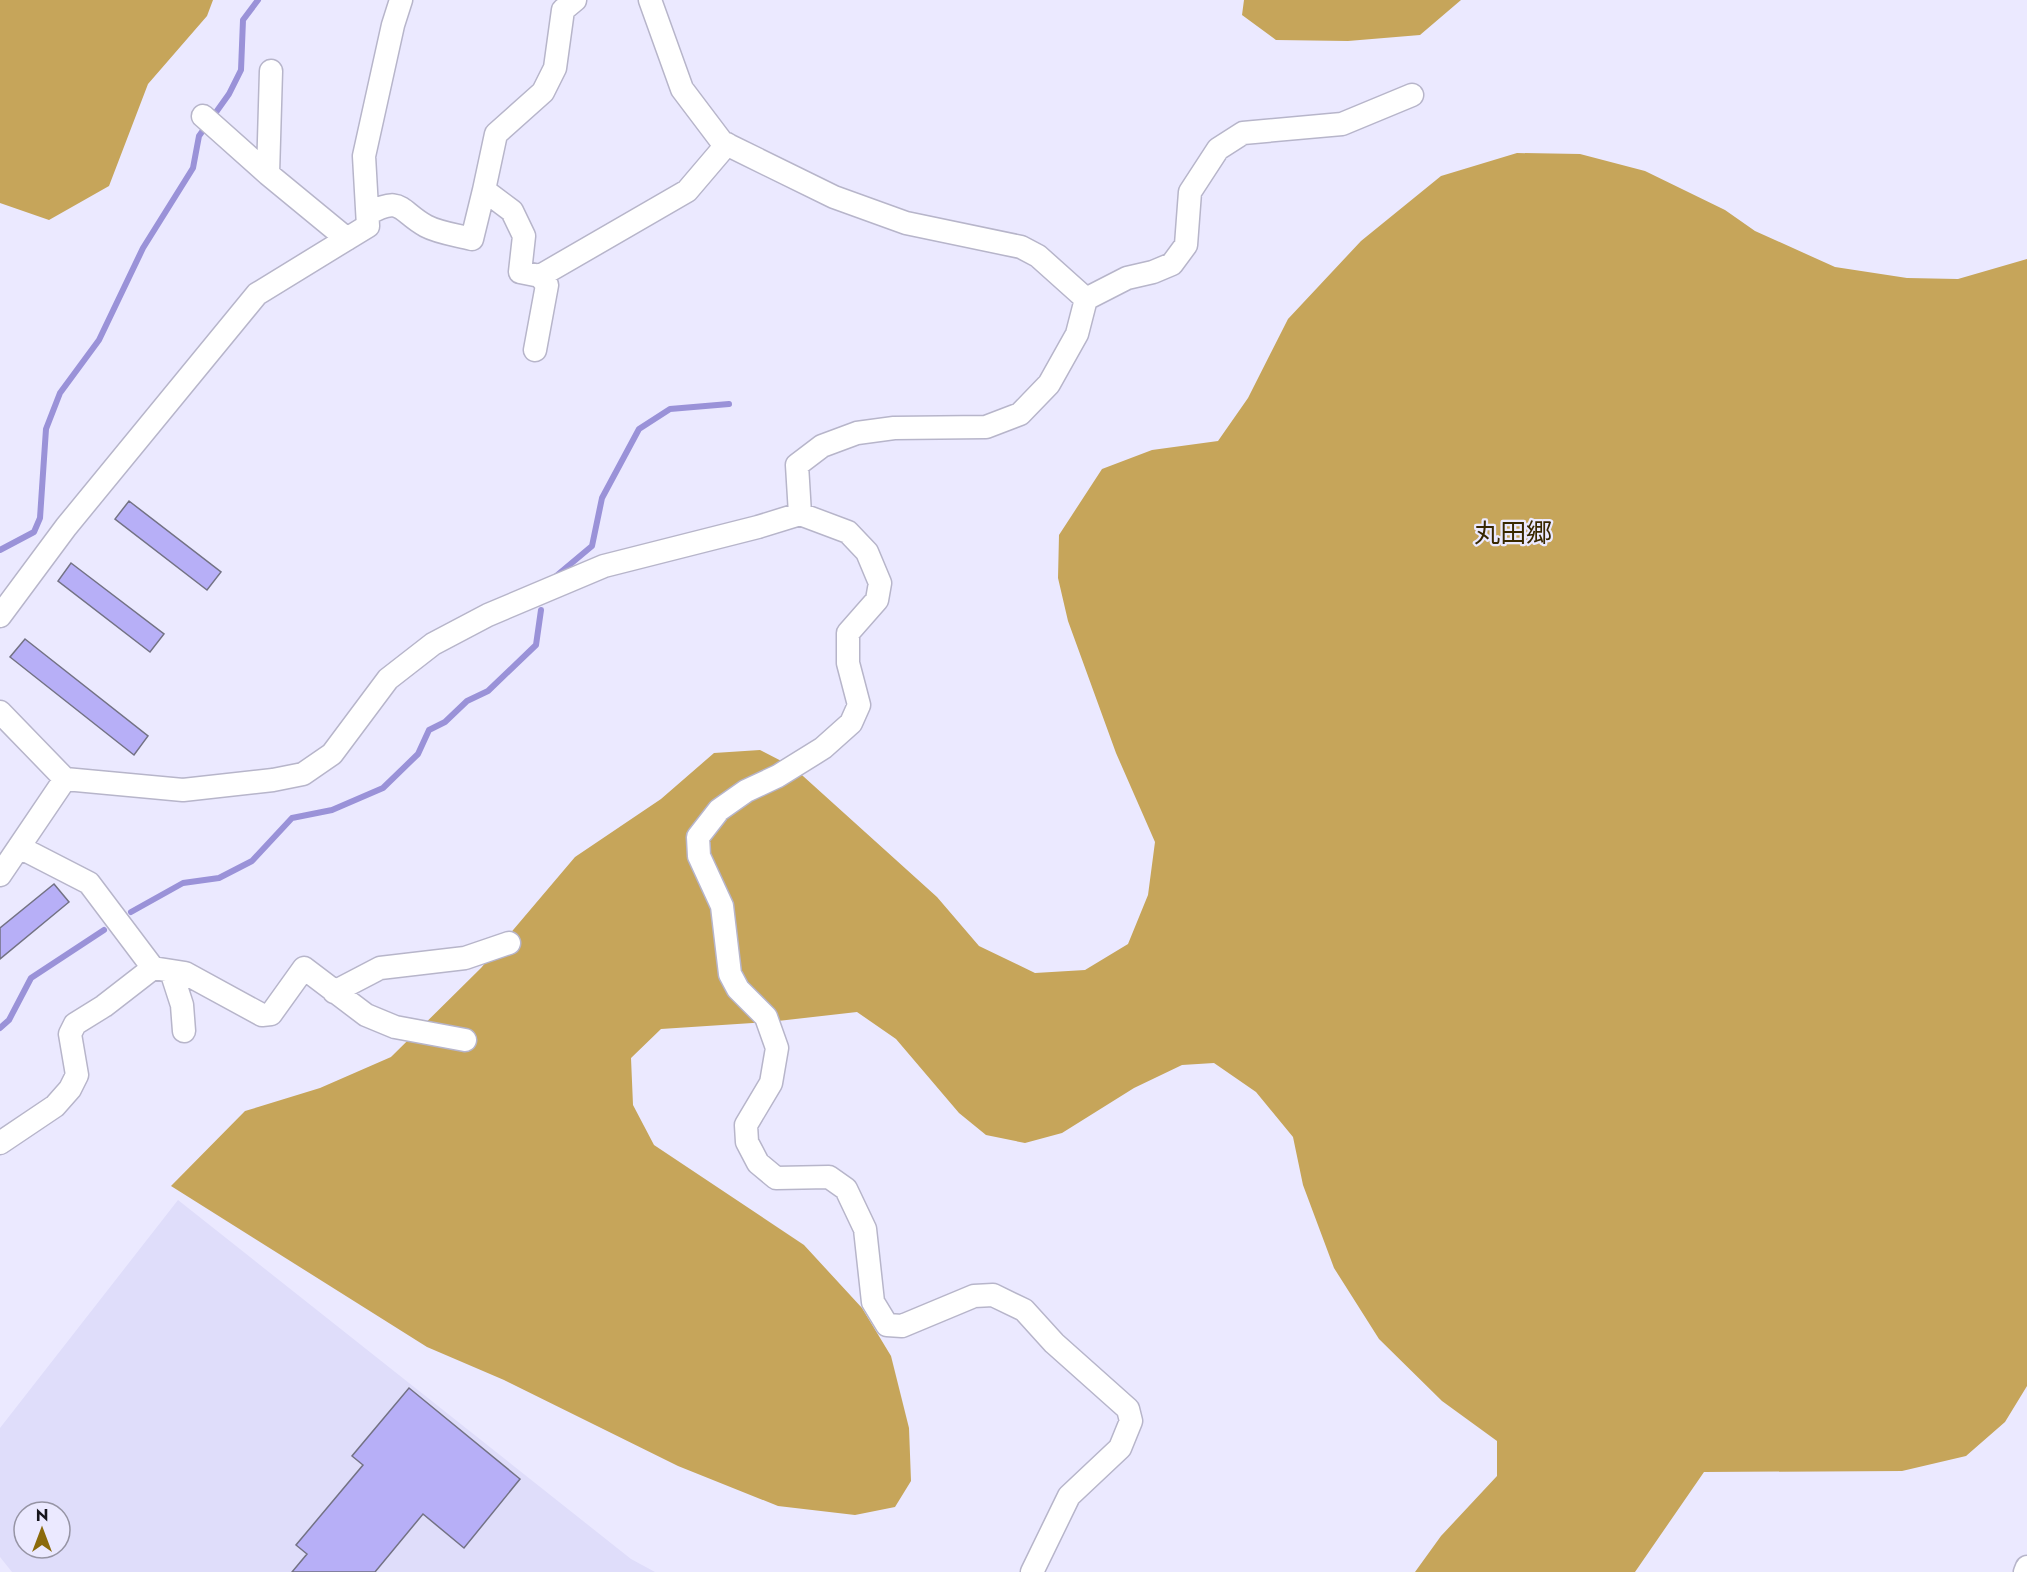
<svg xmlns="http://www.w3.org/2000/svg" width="2027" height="1572" font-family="Jost,'Noto Sans JP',sans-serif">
  <rect width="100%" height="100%" fill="#ebe9ff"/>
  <!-- built -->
  <path fill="#dfddfa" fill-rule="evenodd" d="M178,1200L631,1559L655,1572H12L0,1557V1428ZM24,1512H60V1548H24Z"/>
  <!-- forest -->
  <path fill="#c6a55a" d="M0,0H213L207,16L148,84L109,186L49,220L0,203Z
    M1244,0H1461L1420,35L1348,41L1276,40L1242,15Z
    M1517,153L1580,154L1645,171L1725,210L1755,231L1835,267L1907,278L1958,279L2027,259V1386L2005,1422L1966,1456L1902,1471L1704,1472L1635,1572H1415L1441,1536L1497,1476V1441L1442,1401L1379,1339L1334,1268L1303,1185L1293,1137L1256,1092L1214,1063L1182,1065L1134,1088L1062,1133L1025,1143L986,1135L959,1113L896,1039L857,1012L769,1022L661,1029L631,1058L633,1105L654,1145L804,1245L862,1308L891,1356L909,1428L911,1481L895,1507L855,1515L778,1506L678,1466L504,1380L427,1347L171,1186L245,1111L320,1088L391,1057L481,968L575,857L661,799L714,753L760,750L793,767L937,897L979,946L1035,973L1085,970L1128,944L1148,895L1155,842L1116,753L1068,621L1058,578L1059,535L1102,469L1152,450L1218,441L1248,398L1288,319L1361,241L1441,176Z"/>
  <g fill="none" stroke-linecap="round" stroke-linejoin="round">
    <!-- stream -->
    <path stroke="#9a92d8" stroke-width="6" d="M0,550L34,532L40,518L46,429L60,393L99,340L143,248L193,168L199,136L229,94L241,70L243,20L258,0
      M555,577L592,546L602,498L639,429L670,409L729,404
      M131,912L183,883L219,878L252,861L292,818L332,810L383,788L418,754L429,730L445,722L467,701L488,691L536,645L541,610
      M0,1028L9,1020L31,978L104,930"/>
  </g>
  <!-- building -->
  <path fill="#b7aff7" stroke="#737284" stroke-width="1.5" d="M129,501L221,572L207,590L115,519Z
    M71,563L164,634L150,652L58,581Z
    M25,639L148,736L134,755L10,657Z
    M54,884L69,902L0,959V928Z
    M409,1388L520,1479L464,1548L423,1514L375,1572H292L307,1554L296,1545L363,1465L352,1456Z"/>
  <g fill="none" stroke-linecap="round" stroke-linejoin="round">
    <defs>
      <path id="minor" d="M650,0L682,89L722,142L834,197L906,223L1021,247L1038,256L1086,299
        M203,116L268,174L347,239
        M268,174L271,71
        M368,214C402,195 399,211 426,226C439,233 457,235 472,239L484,190
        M540,276L687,191L727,144
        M535,350L547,285L540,276L520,272L524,236L512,211L484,190L496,134L543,92L555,68L563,10L575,0
        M800,514L797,465L822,446L857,433L894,428L986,427L1020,414L1049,384L1077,334L1086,299L1127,278L1153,272L1172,264L1186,245L1190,192L1218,149L1243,133L1342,124L1412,95
        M0,616L66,527L257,294L368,226L364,156L393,25L401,0
        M0,712L65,779L183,790L273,780L303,774L332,754L388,679L433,644L488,615L604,566L758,527L800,514L848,532L867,552L880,583L877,600L848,633V663L859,705L851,723L823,748L778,776L746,791L719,810L698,837L699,856L722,906L730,974L738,989L766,1017L777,1048L771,1083L746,1125L747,1142L758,1163L776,1178L829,1177L846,1189L865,1229L873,1302L887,1325L902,1326L974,1296L993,1295L1024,1310L1054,1343L1128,1409L1131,1421L1120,1448L1069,1496L1032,1572
        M19,847L89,883L153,968L185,973L262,1015L271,1014L304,968L366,1015L395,1027L465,1040
        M0,875L65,779
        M171,971L182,1005L184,1031
        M334,992L380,968L465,958L509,943
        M0,1143L55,1106L70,1089L77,1075L70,1034L75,1024L104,1006L153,968
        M2025,1572L2027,1567"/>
    </defs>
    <!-- minor casing -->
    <use href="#minor" stroke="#b7b5ca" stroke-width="25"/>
    <!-- minor -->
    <use href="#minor" stroke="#fff" stroke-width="22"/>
  </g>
  <g text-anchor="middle" stroke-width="4.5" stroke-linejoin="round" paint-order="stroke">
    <!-- quarter labels -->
    <g font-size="26" fill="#382800" stroke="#ebe9ff">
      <text x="1513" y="542">丸田郷</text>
    </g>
  </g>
  <!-- north arrow -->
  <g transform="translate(42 1530)"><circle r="28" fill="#ebe9ff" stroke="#9694a4" stroke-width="1.5"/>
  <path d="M0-4.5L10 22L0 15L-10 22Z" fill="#8b6a0b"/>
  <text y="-9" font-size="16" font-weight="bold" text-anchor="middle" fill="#16151c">N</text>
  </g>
</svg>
